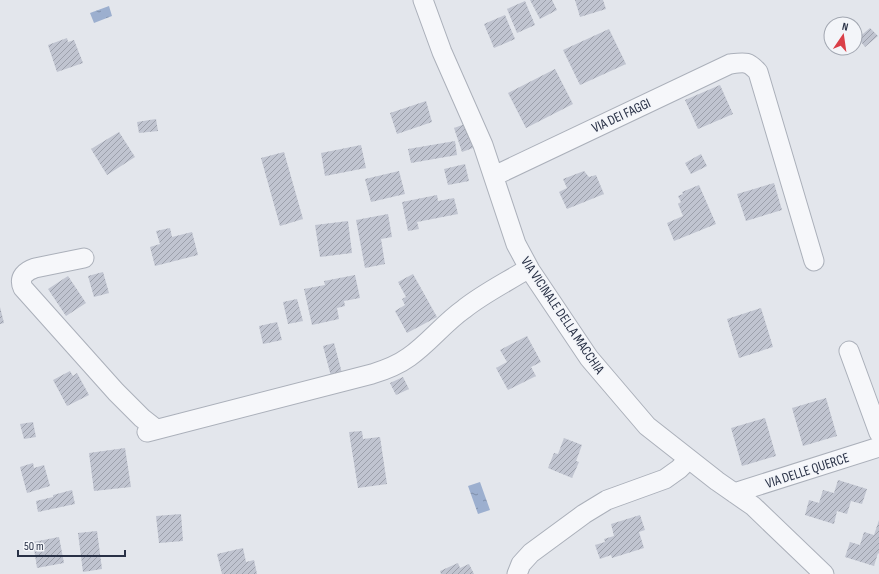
<svg xmlns="http://www.w3.org/2000/svg" width="879" height="574" font-family="'Sofia Sans Condensed',sans-serif">
  <defs>
    <pattern id="water-ripples" width="26" height="14" patternUnits="userSpaceOnUse"><rect width="26" height="14" fill="#9cafcf"/><path d="M2 4q2-2 4 0t4 0M15 11q2-2 4 0t4 0" fill="none" stroke="#7f8faa"/></pattern>
    <pattern id="building-hatch" width="6" height="6" patternUnits="userSpaceOnUse"><rect width="6" height="6" fill="#c0c4d0"/><path d="M-1 1l2-2M0 6l6-6M5 7l2-2" fill="none" stroke="#9ca0ab"/></pattern>
  </defs>
  <rect width="100%" height="100%" fill="#e3e6ec"/>
  <!-- water -->
  <path fill="url(#water-ripples)" d="M109,6L112,16L94,23L90,13Z
    M480,482L490,510L478,514L468,486Z"/>
  <!-- building -->
  <path fill="url(#building-hatch)" d="M530,0H552L557,10L540,19Z
    M575,0H603L606,9L580,17Z
    M525,1L535,25L517,33L507,9Z
    M505,15L515,39L494,48L484,24Z
    M870,28L878,36L865,47L858,38Z
    M609,29L626,64L580,85L563,50Z
    M67,38L68,42L74,40L83,63L57,72L48,45Z
    M555,69L573,104L526,128L508,93Z
    M720,85L733,114L698,129L685,100Z
    M426,101L432,122L397,134L390,113Z
    M156,119L158,131L139,133L137,122Z
    M465,124L473,148L462,152L454,128Z
    M119,132L135,157L107,175L91,149Z
    M455,141L457,155L411,163L408,149Z
    M361,145L366,168L325,176L321,153Z
    M284,152L303,219L280,226L261,158Z
    M701,154L707,166L691,174L685,163Z
    M465,164L469,181L448,185L444,169Z
    M399,171L405,194L371,202L365,179Z
    M584,171L589,177L596,175L604,194L567,209L559,192L567,188L563,179Z
    M774,183L782,210L746,221L737,194Z
    M699,185L716,224L674,241L667,223L683,216L678,204L681,202L678,196L683,194L682,192Z
    M437,195L438,201L454,198L458,214L417,222L419,229L408,231L402,202Z
    M388,214L392,237L381,239L385,264L365,268L356,220Z
    M348,221L352,253L320,257L315,225Z
    M170,228L172,237L192,232L198,255L155,266L150,247L160,244L156,231Z
    M103,272L109,293L94,297L88,276Z
    M413,274L437,317L407,333L395,311L405,305L402,299L406,297L398,282Z
    M355,275L360,298L344,301L345,306L337,308L339,319L312,325L304,289L325,285L324,281Z
    M68,276L86,303L66,316L48,289Z
    M297,299L303,321L288,324L283,302Z
    M0,307L4,323L0,324Z
    M761,308L773,347L739,358L727,319Z
    M277,322L282,340L263,344L259,326Z
    M527,336L541,362L531,367L536,376L508,390L496,368L507,362L500,350Z
    M334,343L343,377L332,380L323,346Z
    M70,371L73,376L77,373L89,395L67,406L53,380Z
    M403,377L409,389L396,395L390,383Z
    M826,398L837,436L803,446L792,408Z
    M765,418L776,456L742,466L731,428Z
    M33,422L36,437L24,439L20,424Z
    M362,431L363,439L380,437L387,484L358,488L349,432Z
    M564,438L582,445L576,461L579,462L572,478L548,468L554,453L558,454Z
    M125,448L131,487L94,491L89,453Z
    M33,463L34,468L44,465L50,486L27,493L20,467Z
    M838,480L867,489L862,504L851,501L847,514L837,511L834,524L805,515L809,500L819,503L823,490L834,493Z
    M72,490L75,504L38,512L36,501L53,497V495Z
    M181,514L183,541L159,543L156,516Z
    M640,515L645,530L639,532L644,548L612,558L611,555L600,559L595,545L605,542L604,539L614,536L611,524Z
    M879,520V554L878,553L874,566L845,557L850,542L860,545L864,532L874,535Z
    M97,531L102,569L83,572L78,533Z
    M59,537L64,563L37,568L33,542Z
    M243,548L246,562L254,560L257,574H222L217,554Z
    M458,563L460,568L469,564L474,574H441L440,571Z"/>
  <g fill="none" stroke-linecap="round" stroke-linejoin="round">
    <defs>
      <path id="minor" d="M423,0L442,52L483,145L516,244L530,270L589,358L647,426L717,481L753,506L824,574
        M494,176L730,64C745,62 748,61 758,72L814,261
        M84,258L35,268C26,271 18,277 23,288L116,392L142,418L156,429
        M849,351L879,433
        M147,432L372,374C385,370 398,365 409,357C429,343 444,323 464,309C484,293 507,282 529,268
        M734,493L879,447
        M517,574L521,564L531,553L584,514L607,500L665,479L679,469L689,459"/>
    </defs>
    <!-- minor casing -->
    <use href="#minor" stroke="#abb0ba" stroke-width="21"/>
    <!-- minor -->
    <use href="#minor" stroke="#f6f7fa" stroke-width="19"/>
  </g>
  <g text-anchor="middle" stroke-width="3" stroke-linejoin="round" paint-order="stroke">
    <!-- street labels -->
    <g font-size="14" fill="#293146" stroke="#f3f5f9">
      <text transform="translate(621 115) rotate(-25)" y="5">VIA DEI FAGGI</text>
      <text transform="translate(563 315) rotate(56)" y="5">VIA VICINALE DELLA MACCHIA</text>
      <text transform="translate(807 470) rotate(-18)" y="5">VIA DELLE QUERCE</text>
    </g>
  </g>
  <!-- north arrow -->
  <g transform="translate(843 36) rotate(13)"><circle r="19" fill="#f3f5f9" stroke="#a2a7b1"/>
  <path d="M0-3L7 15L0 10L-7 15Z" fill="#da3f48"/>
  <text y="-6" font-size="11" font-weight="bold" text-anchor="middle" fill="#293146">N</text>
  </g>
  <!-- scale -->
  <path d="M18 550v6h107v-6" fill="none" stroke="#293146" stroke-width="2"/>
  <text x="24" y="550" font-size="12" fill="#293146" stroke="#f3f5f9" stroke-width="3" paint-order="stroke">50 m</text>
</svg>
